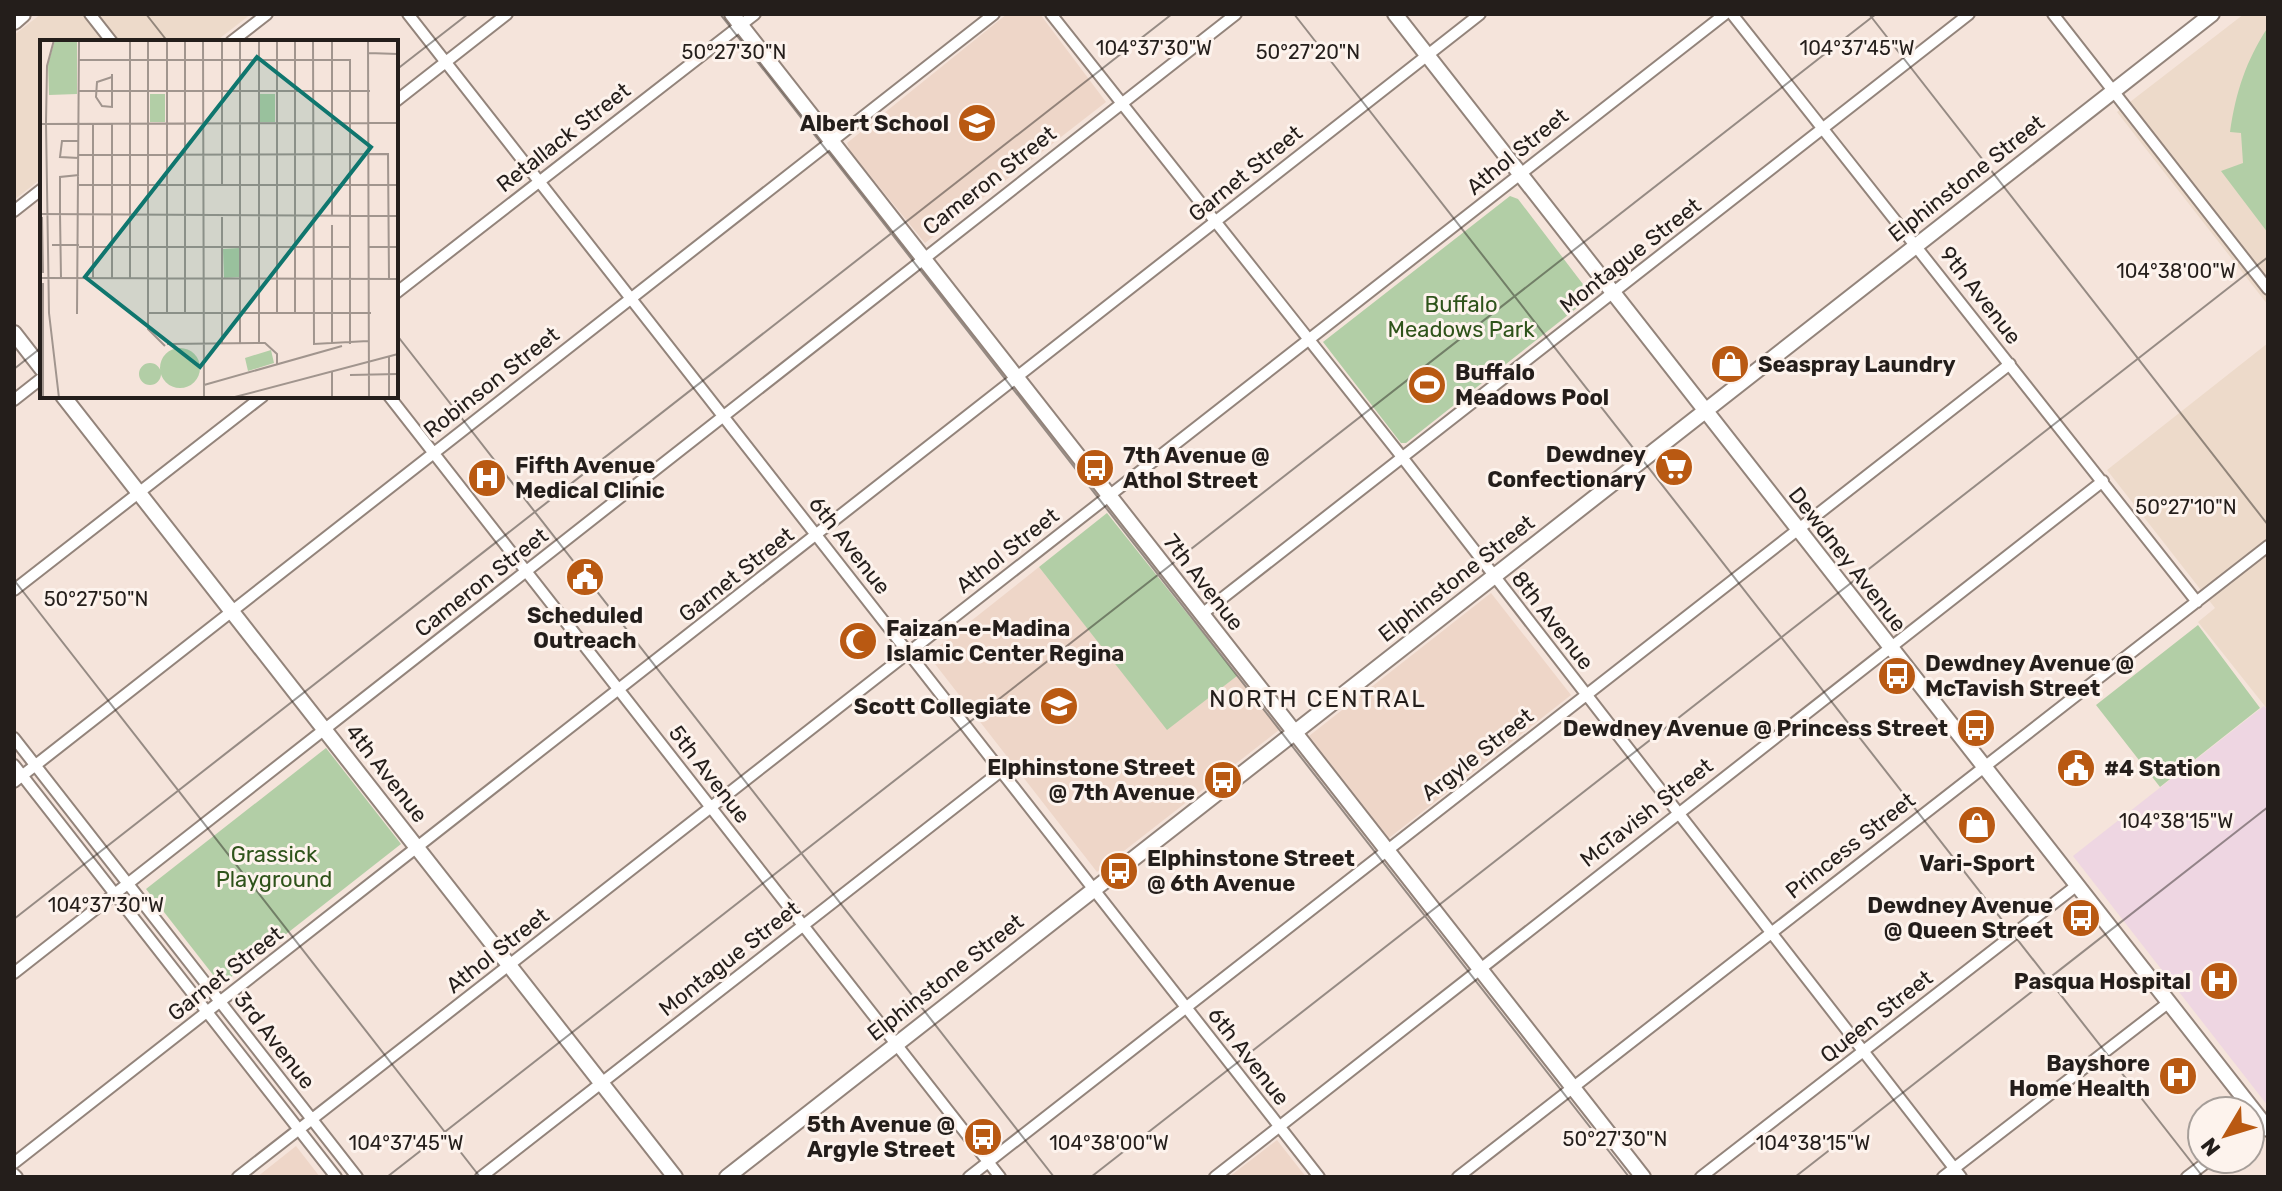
<svg xmlns="http://www.w3.org/2000/svg" width="2282" height="1191" font-family="Rubik,sans-serif">
  <defs>
    <pattern id="water-waves" width="16" height="10" patternUnits="userSpaceOnUse" patternTransform="scale(2)"><rect width="16" height="10" fill="#6c90b2"/><path d="M0 5q4-4 8 0t8 0" fill="none" stroke="#597590"/></pattern>
  </defs>
  <rect width="100%" height="100%" fill="#f5e4db"/>
  <!-- commercial -->
  <path fill="#eddaca" d="M41,14H251L215,42H42V178L14,200V35Z
    M2244,14H2268V305L2117,112Z
    M2268,343V710L2198,622L2215,608L2107,470Z"/>
  <!-- built -->
  <path fill="#eed6c8" d="M1007,14H1040L1106,102L925,243L850,151L847,143Z
    M1039,567L1167,729L1237,676L1279,730L1097,872L928,655Z
    M1491,593L1571,695L1389,838L1309,736Z
    M1277,1140L1306,1177H1229Z
    M296,1146L320,1177H257Z"/>
  <!-- medical -->
  <path fill="#eed6e2" d="M2264,706L2268,710V1106L2073,856Z"/>
  <!-- green -->
  <path fill="#b2cea6" d="M2268,27V233L2221,171L2243,163L2241,133L2230,132C2236,91 2246,61 2268,27Z
    M1510,196L1518,199L1592,296L1406,443H1401L1323,342Z
    M1107,513L1237,676L1167,730L1039,567Z
    M2198,625L2260,708L2160,787L2096,705Z
    M326,748L401,844L221,985L146,889Z"/>
  <!-- water -->
  <path fill="url(#water-waves)" d="M1433,366L1447,384L1421,404L1407,386Z"/>
  <g fill="none" stroke-linecap="round" stroke-linejoin="round">
    <defs>
      <path id="street" d="M90,14L112,42
        M408,14L1319,1177
        M1051,14L1402,457L1961,1177
        M1732,14L2197,602
        M2053,14L2268,289
        M231,42L267,14
        M396,101L507,14
        M14,211L42,189
        M396,293L755,14
        M389,396L1000,1177
        M14,400L42,378
        M14,590L263,396
        M1202,614L1969,14
        M14,738L357,1177
        M14,765L336,1177
        M14,782L994,14
        M14,973L1236,14
        M14,1163L1480,14
        M14,1174L17,1177
        M238,1177L1725,14
        M481,1177L1001,771
        M969,1177L2010,364
        M1215,1177L2103,481
        M1458,1177L2268,546
        M1701,1177L2076,886
        M1943,1177L2168,1003
        M2187,1177L2211,1159"/>
      <path id="secondary" d="M732,14L1643,1177
        M1395,14L2268,1129
        M14,333L42,369
        M63,396L675,1177
        M727,1177L2212,14"/>
      <path id="primary" d="M14,21L22,14"/>
    </defs>
    <!-- street casing -->
    <use href="#street" stroke="#93847b" stroke-width="14"/>
    <!-- secondary casing -->
    <use href="#secondary" stroke="#93847b" stroke-width="18"/>
    <!-- primary casing -->
    <use href="#primary" stroke="#93847b" stroke-width="20"/>
    <!-- street -->
    <use href="#street" stroke="#fff" stroke-width="10"/>
    <!-- secondary -->
    <use href="#secondary" stroke="#fff" stroke-width="14"/>
    <!-- primary -->
    <use href="#primary" stroke="#fff" stroke-width="16"/>
  </g>
  <!-- ticks -->
  <path fill="none" stroke="#241e1b" stroke-width="2" stroke-opacity="0.45" d="M146,14L168,42M720,14L1629,1177M1294,14L2203,1177M1869,14L2268,525M396,70L468,14M396,334L1054,1177M14,369L42,347M14,580L480,1177M14,919L1172,14M387,1177L1876,14M1091,1177L2268,257M1795,1177L2268,807"/>
  <!-- icons -->
  <defs>
    <symbol id="school-disc" viewBox="-11 -11 22 22"><circle r="9.5" fill="#b95912" stroke="#fdf3ed"/><path d="M0-5L7-2L0 1L-7-2ZM-4 1L0 2.5L4 1V4Q0 6-4 4Z" fill="#fff"/></symbol>
    <symbol id="shop-disc" viewBox="-11 -11 22 22"><circle r="9.5" fill="#b95912" stroke="#fdf3ed"/><path d="M-5-2.5h2.3a2.7 3.5 0 0 1 5.4 0H5L5.5 6h-11ZM-1.5-2.5h3a1.5 2.3 0 0 0-3 0Z" fill="#fff"/></symbol>
    <symbol id="stadium-disc" viewBox="-11 -11 22 22"><circle r="9.5" fill="#b95912" stroke="#fdf3ed"/><path d="M0-5a6.5 5 0 1 0 0 10a6.5 5 0 1 0 0-10ZM-3.5-1.8h7v3.6h-7Z" fill="#fff"/></symbol>
    <symbol id="supermarket-disc" viewBox="-11 -11 22 22"><circle r="9.5" fill="#b95912" stroke="#fdf3ed"/><path d="M-6-5.5h2.5l.6 2H6L4.5 2H-2.5L-4.4-4H-6ZM-1.5 3.2a1.3 1.3 0 1 0 .1 0ZM3 3.2a1.3 1.3 0 1 0 .1 0Z" fill="#fff"/></symbol>
    <symbol id="bus-disc" viewBox="-11 -11 22 22"><circle r="9.5" fill="#b95912" stroke="#fdf3ed"/><path d="M-5-6H5V4H4V6H2V4H-2V6H-4V4H-5ZM-3.5-4V0h7V-4ZM-3.5 1.2v1.5H-2V1.2ZM2 1.2v1.5H3.5V1.2Z" fill="#fff"/></symbol>
    <symbol id="hospital-disc" viewBox="-11 -11 22 22"><circle r="9.5" fill="#b95912" stroke="#fdf3ed"/><path d="M-5-5h3v3.5h4V-5h3V5h-3V1.5h-4V5h-3Z" fill="#fff"/></symbol>
    <symbol id="civic-disc" viewBox="-11 -11 22 22"><circle r="9.5" fill="#b95912" stroke="#fdf3ed"/><path d="M-.6-6.5H3V-4.5H.6V-3L4-1V1h2V6H-6V1h2V-1L-.6-3ZM-1.2 2.5V6h2.4V2.5Z" fill="#fff"/></symbol>
    <symbol id="mosque-disc" viewBox="-11 -11 22 22"><circle r="9.5" fill="#b95912" stroke="#fdf3ed"/><path d="M3.5-4.9A6 6 0 1 0 3.5 4.9A5 5 0 1 1 3.5-4.9Z" fill="#fff"/></symbol>
  </defs>
  <g fill-rule="evenodd">
    <use href="#school-disc" x="955" y="101" width="44" height="44"/>
    <use href="#shop-disc" x="1708" y="342" width="44" height="44"/>
    <use href="#stadium-disc" x="1405" y="363" width="44" height="44"/>
    <use href="#supermarket-disc" x="1652" y="445" width="44" height="44"/>
    <use href="#bus-disc" x="1073" y="446" width="44" height="44"/>
    <use href="#hospital-disc" x="465" y="456" width="44" height="44"/>
    <use href="#civic-disc" x="563" y="555" width="44" height="44"/>
    <use href="#mosque-disc" x="836" y="619" width="44" height="44"/>
    <use href="#bus-disc" x="1875" y="654" width="44" height="44"/>
    <use href="#school-disc" x="1037" y="684" width="44" height="44"/>
    <use href="#bus-disc" x="1954" y="706" width="44" height="44"/>
    <use href="#civic-disc" x="2054" y="746" width="44" height="44"/>
    <use href="#bus-disc" x="1201" y="758" width="44" height="44"/>
    <use href="#shop-disc" x="1955" y="803" width="44" height="44"/>
    <use href="#bus-disc" x="1097" y="849" width="44" height="44"/>
    <use href="#bus-disc" x="2059" y="896" width="44" height="44"/>
    <use href="#hospital-disc" x="2197" y="959" width="44" height="44"/>
    <use href="#hospital-disc" x="2156" y="1054" width="44" height="44"/>
    <use href="#bus-disc" x="961" y="1115" width="44" height="44"/>
  </g>
  <g text-anchor="middle" stroke-width="6" stroke-linejoin="round" paint-order="stroke">
    <!-- poi labels -->
    <g font-size="22" font-weight="bold" fill="#241e1b" stroke="#fdf3ed" text-anchor="end">
      <text x="949" y="131">Albert School</text>
      <text x="1758" y="372" text-anchor="start">Seaspray Laundry</text>
      <text x="1455" y="380" text-anchor="start">Buffalo<tspan x="1455" dy="25">Meadows Pool</tspan></text>
      <text x="1646" y="462">Dewdney<tspan x="1646" dy="25">Confectionary</tspan></text>
      <text x="1123" y="463" text-anchor="start">7th Avenue @<tspan x="1123" dy="25">Athol Street</tspan></text>
      <text x="515" y="473" text-anchor="start">Fifth Avenue<tspan x="515" dy="25">Medical Clinic</tspan></text>
      <text x="585" y="623" text-anchor="middle">Scheduled<tspan x="585" dy="25">Outreach</tspan></text>
      <text x="886" y="636" text-anchor="start">Faizan-e-Madina<tspan x="886" dy="25">Islamic Center Regina</tspan></text>
      <text x="1925" y="671" text-anchor="start">Dewdney Avenue @<tspan x="1925" dy="25">McTavish Street</tspan></text>
      <text x="1031" y="714">Scott Collegiate</text>
      <text x="1948" y="736">Dewdney Avenue @ Princess Street</text>
      <text x="1195" y="775">Elphinstone Street<tspan x="1195" dy="25">@ 7th Avenue</tspan></text>
      <text x="2104" y="776" text-anchor="start">#4 Station</text>
      <text x="1147" y="866" text-anchor="start">Elphinstone Street<tspan x="1147" dy="25">@ 6th Avenue</tspan></text>
      <text x="1977" y="871" text-anchor="middle">Vari-Sport</text>
      <text x="2053" y="913">Dewdney Avenue<tspan x="2053" dy="25">@ Queen Street</tspan></text>
      <text x="2191" y="989">Pasqua Hospital</text>
      <text x="2150" y="1071">Bayshore<tspan x="2150" dy="25">Home Health</tspan></text>
      <text x="955" y="1132">5th Avenue @<tspan x="955" dy="25">Argyle Street</tspan></text>
    </g>
    <!-- street labels -->
    <g font-size="22" fill="#241e1b" stroke="#fdf3ed">
      <text transform="translate(563 137) rotate(-38)" y="8">Retallack Street</text>
      <text transform="translate(1517 151) rotate(-39)" y="8">Athol Street</text>
      <text transform="translate(1245 173) rotate(-39)" y="8">Garnet Street</text>
      <text transform="translate(1966 178) rotate(-38)" y="8">Elphinstone Street</text>
      <text transform="translate(989 180) rotate(-38)" y="8">Cameron Street</text>
      <text transform="translate(1630 255) rotate(-38)" y="8">Montague Street</text>
      <text transform="translate(1981 295) rotate(52)" y="8">9th Avenue</text>
      <text transform="translate(491 382) rotate(-38)" y="8">Robinson Street</text>
      <text transform="translate(850 545) rotate(52)" y="8">6th Avenue</text>
      <text transform="translate(1007 550) rotate(-38)" y="8">Athol Street</text>
      <text transform="translate(1848 559) rotate(52)" y="8">Dewdney Avenue</text>
      <text transform="translate(736 574) rotate(-38)" y="8">Garnet Street</text>
      <text transform="translate(1456 578) rotate(-38)" y="8">Elphinstone Street</text>
      <text transform="translate(481 582) rotate(-38)" y="8">Cameron Street</text>
      <text transform="translate(1204 582) rotate(52)" y="8">7th Avenue</text>
      <text transform="translate(1553 620) rotate(52)" y="8">8th Avenue</text>
      <text transform="translate(1477 754) rotate(-38)" y="8">Argyle Street</text>
      <text transform="translate(387 773) rotate(52)" y="8">4th Avenue</text>
      <text transform="translate(710 774) rotate(52)" y="8">5th Avenue</text>
      <text transform="translate(1646 812) rotate(-38)" y="8">McTavish Street</text>
      <text transform="translate(1850 845) rotate(-38)" y="8">Princess Street</text>
      <text transform="translate(497 950) rotate(-38)" y="8">Athol Street</text>
      <text transform="translate(729 958) rotate(-38)" y="8">Montague Street</text>
      <text transform="translate(225 973) rotate(-38)" y="8">Garnet Street</text>
      <text transform="translate(945 977) rotate(-38)" y="8">Elphinstone Street</text>
      <text transform="translate(1876 1016) rotate(-38)" y="8">Queen Street</text>
      <text transform="translate(275 1040) rotate(52)" y="8">3rd Avenue</text>
      <text transform="translate(1249 1056) rotate(52)" y="8">6th Avenue</text>
    </g>
    <!-- park labels -->
    <g font-size="22" fill="#2e531a" stroke="#fdf3ed">
      <text x="1461" y="312">Buffalo<tspan x="1461" dy="25">Meadows Park</tspan></text>
      <text x="274" y="862">Grassick<tspan x="274" dy="25">Playground</tspan></text>
    </g>
    <!-- neighbourhood labels -->
    <g font-size="24" letter-spacing="2" fill="#241e1b" stroke="#fdf3ed">
      <text x="1318" y="707">NORTH CENTRAL</text>
    </g>
  </g>
  <!-- overview -->
  <g transform="translate(40 40)">
    <rect width="358" height="358" fill="#f5e4db"/>
    <path d="M15,0H37V54L9,55L8,24ZM110,54H125V82H110ZM220,54H235V82H220ZM199,208V237L184,238L183,209ZM120 328a20 20 0 1 1 40 0a20 20 0 1 1-40 0ZM231,310L234,323L208,331L205,318ZM99 334a11 11 0 1 1 22 0a11 11 0 1 1-22 0Z" fill="#b2cea6"/>
    <path fill="none" stroke="#a1958e" stroke-width="2" d="M14,0L7,26L6,83L9,273L19,358M90,0V239M108,0V289L125,306M127,0V273M145,0V273M163,0L164,358M182,0V145M219,0V303M237,0V272M255,0V273M273,0L274,304L328,301M292,0V176M328,0L329,358M328,13L358,14M39,20H310V304M72,34V67L62,66L56,57L57,42L72,37M39,51H330M53,83V238M72,83V238M328,83H358M0,84L328,83M39,115L348,114L349,240M39,118L20,117L22,101H39M39,145H358M0,174L358,176M20,174L21,238M20,174V137L39,135M2,177L3,233M182,177V304M12,205H39M39,207H310M328,207H358M0,238L358,239M108,273H331M37,274L39,0M200,303V0M127,304L225,303L237,314V324M292,304V185M349,317V358M292,331V358M310,335L358,334M164,345L302,306M3,358V243M191,358L358,314"/>
    <path fill="#0f766e" fill-opacity="0.15" stroke="#0f766e" stroke-width="4" d="M217,17L331,107L160,327L45,237Z"/>
    <rect width="358" height="358" fill="none" stroke="#241e1b" stroke-width="4"/>
  </g>
  <g font-size="20" text-anchor="middle" fill="#241e1b" stroke="#fdf3ed" stroke-width="6" stroke-linejoin="round" paint-order="stroke">
    <text x="1154" y="55">104°37'30"W</text>
    <text x="1857" y="55">104°37'45"W</text>
    <text x="734" y="59">50°27'30"N</text>
    <text x="1308" y="59">50°27'20"N</text>
    <text x="2176" y="278">104°38'00"W</text>
    <text x="2186" y="514">50°27'10"N</text>
    <text x="96" y="606">50°27'50"N</text>
    <text x="2176" y="828">104°38'15"W</text>
    <text x="106" y="912">104°37'30"W</text>
    <text x="1615" y="1146">50°27'30"N</text>
    <text x="406" y="1150">104°37'45"W</text>
    <text x="1109" y="1150">104°38'00"W</text>
    <text x="1813" y="1150">104°38'15"W</text>
  </g>
  <!-- border -->
  <rect width="2282" height="1191" fill="none" stroke="#241e1b" stroke-width="32"/>
  <!-- north arrow -->
  <g transform="translate(2226 1135) rotate(232)"><circle r="38" fill="#fdf3ed" stroke="#a69e99" stroke-width="2"/>
  <path d="M0-6L14 30L0 20L-14 30Z" fill="#b95912"/>
  <text y="-12" font-size="22" font-weight="bold" text-anchor="middle" fill="#241e1b">N</text>
  </g>
</svg>
